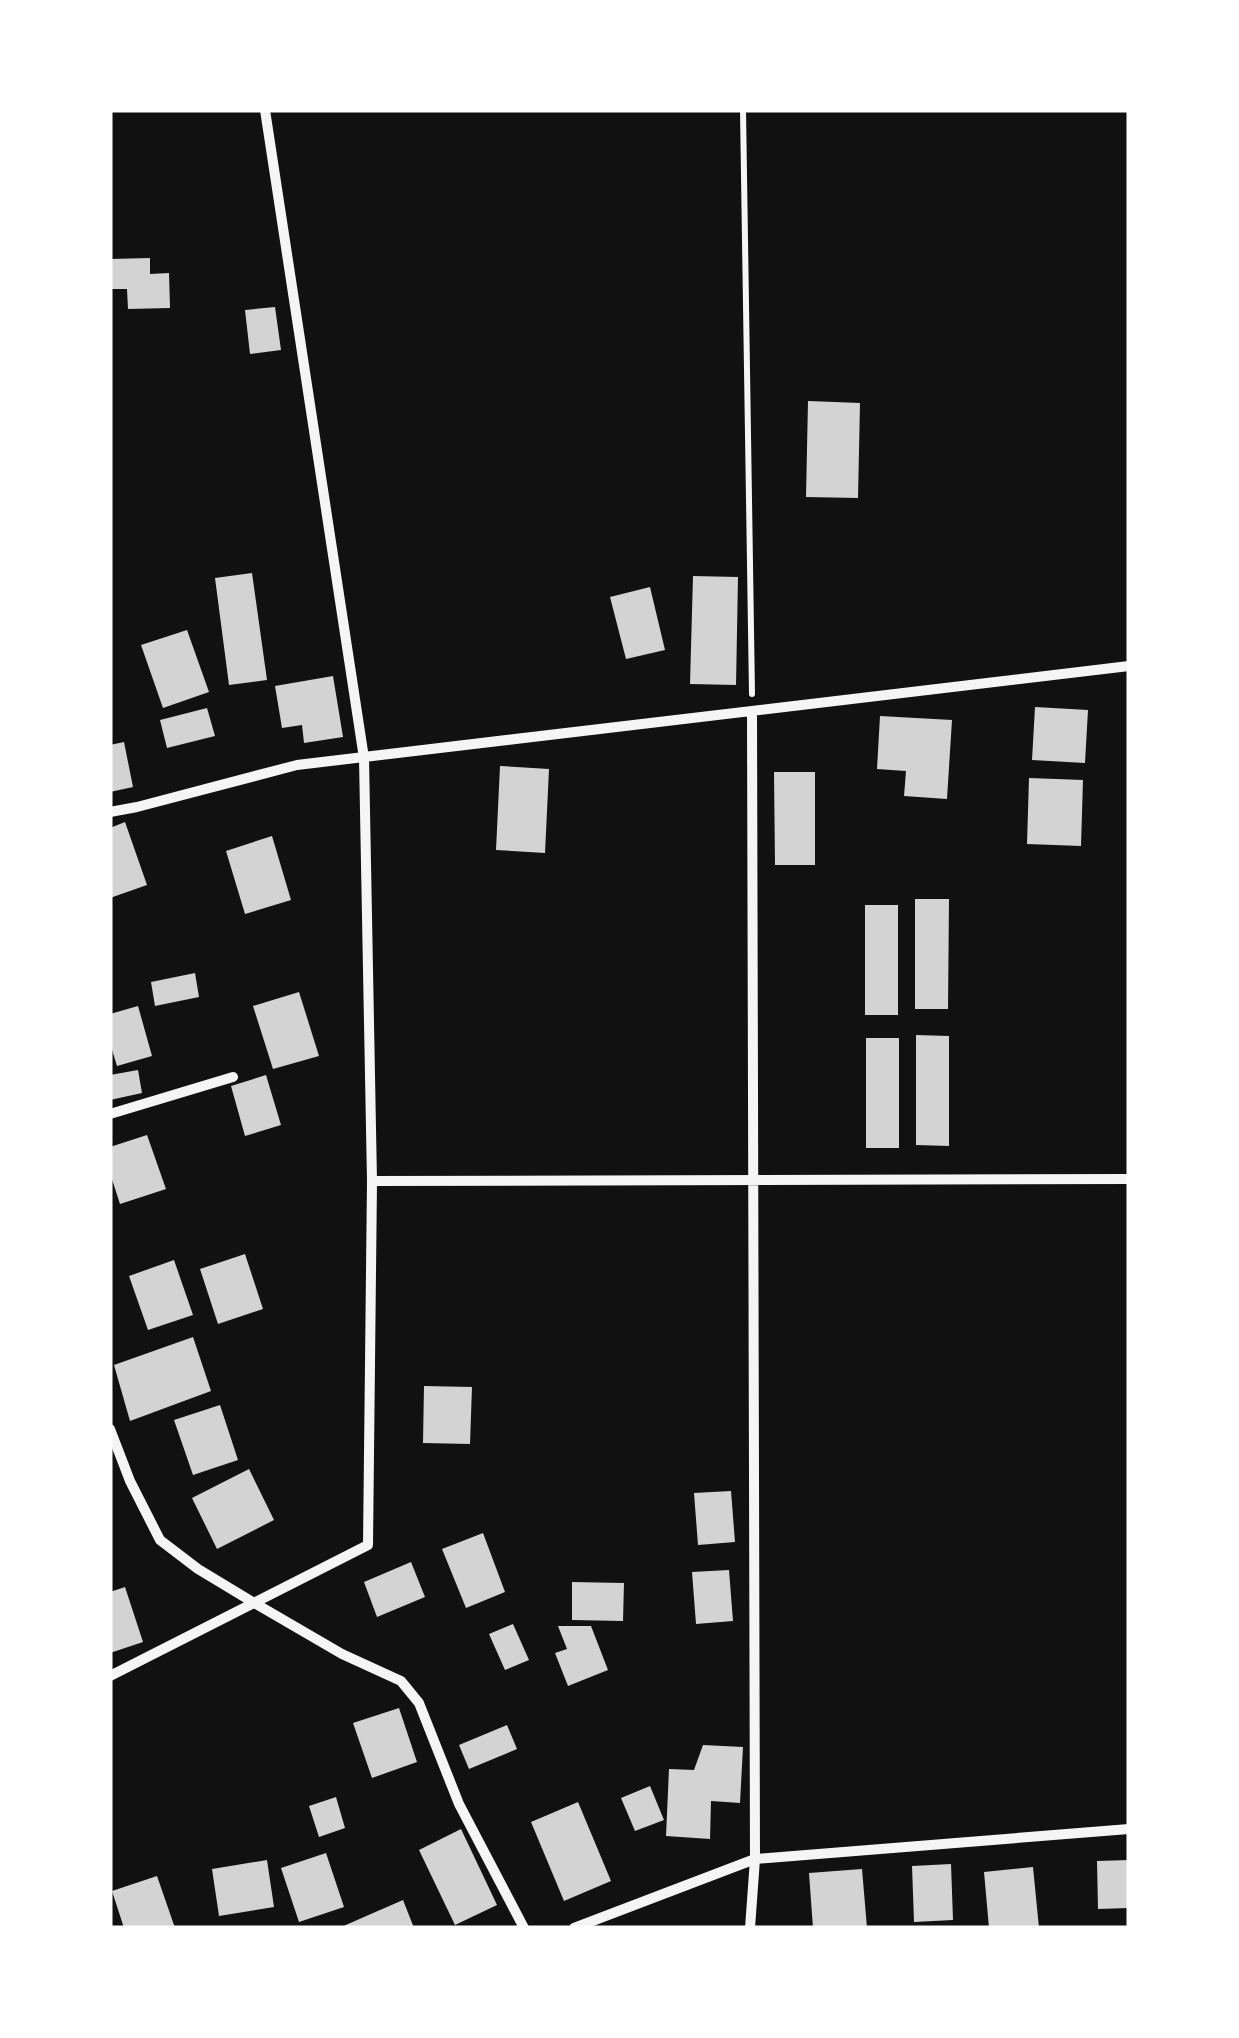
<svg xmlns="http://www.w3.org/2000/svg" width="1239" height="2038" font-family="'PT Sans',sans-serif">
  <rect width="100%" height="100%" fill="#111"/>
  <!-- building -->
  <path fill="#d3d3d3" d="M150,258V274L169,273L170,308L128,309L127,289H110V259Z
    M275,307L281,350L250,354L245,310Z
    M808,401L860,403L858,498L806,497Z
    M252,573L267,680L229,685L215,578Z
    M693,576L738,577L736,685L690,684Z
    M650,587L665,650L626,659L610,597Z
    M187,630L209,692L163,708L141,645Z
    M333,676L343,737L304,743L302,725L282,728L275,686Z
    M1035,707L1088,710L1085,763L1032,760Z
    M207,708L215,736L167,748L160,720Z
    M880,716L952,720L947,799L904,796L906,771L877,769Z
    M124,742L133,787L110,792V745Z
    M500,766L549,769L545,853L496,850Z
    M774,772H815V865H775Z
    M1029,778L1083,780L1081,846L1027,844Z
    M125,822L147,885L110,898V828Z
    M272,836L291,900L245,914L226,851Z
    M915,899H949L948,1009H915Z
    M865,905H898V1015H865Z
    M195,973L199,997L155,1006L151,982Z
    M299,992L319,1056L273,1069L253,1006Z
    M138,1006L152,1056L117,1066L110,1043V1014Z
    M916,1035L949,1036V1146L916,1145Z
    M866,1038H899V1148H866Z
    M138,1070L142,1093L110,1100V1075Z
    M266,1075L281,1125L245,1136L231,1086Z
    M147,1135L166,1189L120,1204L110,1173V1147Z
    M245,1254L263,1309L218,1324L200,1269Z
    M174,1260L193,1315L148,1330L129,1276Z
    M193,1337L211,1391L130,1421L114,1365Z
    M424,1386L472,1387L470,1444L423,1443Z
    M220,1405L238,1460L193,1475L174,1420Z
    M249,1469L274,1520L217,1549L192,1498Z
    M731,1491L735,1542L698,1545L694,1493Z
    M483,1533L505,1592L466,1608L442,1549Z
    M411,1562L425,1597L377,1617L364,1582Z
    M729,1570L733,1621L696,1624L692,1572Z
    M572,1582L624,1583L623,1621L572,1620Z
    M125,1587L143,1642L110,1653V1592Z
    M513,1624L529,1660L505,1670L489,1634Z
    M558,1626H591L608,1670L568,1686L555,1653L567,1649Z
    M399,1708L417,1762L372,1778L353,1723Z
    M507,1725L517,1749L469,1769L459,1745Z
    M703,1745L743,1747L740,1803L711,1801L710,1839L666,1836L669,1769L694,1770Z
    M650,1786L664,1820L635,1831L621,1798Z
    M336,1797L345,1828L319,1837L309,1806Z
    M578,1802L611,1881L564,1901L531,1822Z
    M461,1829L497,1905L455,1925L419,1850Z
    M326,1853L344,1907L299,1922L281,1868Z
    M267,1860L274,1907L219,1916L212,1869Z
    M1129,1860V1908L1098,1909L1097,1861Z
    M951,1864L953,1920L914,1922L912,1866Z
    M1033,1867L1039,1928H989L984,1872Z
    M862,1869L867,1928H813L809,1873Z
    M157,1876L175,1928H124L112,1891Z
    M403,1900L414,1928H339L364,1917Z"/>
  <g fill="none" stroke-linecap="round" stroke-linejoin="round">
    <!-- path -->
    <path stroke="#f5f5f5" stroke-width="6" d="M743,110L752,694"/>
    <!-- minor -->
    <path stroke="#f5f5f5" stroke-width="10" d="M110,812L137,807L297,765L1129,666
      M110,1114L233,1077
      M372,1181L1129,1179
      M110,1429L130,1481L160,1540L198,1569L256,1604L342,1654L401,1681L419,1703L459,1804L524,1928
      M110,1676L368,1545L372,1181L364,758L265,110
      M574,1928L755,1859L1129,1829
      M750,1928L755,1859L752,711"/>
  </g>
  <!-- border -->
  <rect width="1239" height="2038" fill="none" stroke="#ffffff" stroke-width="225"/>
</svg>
